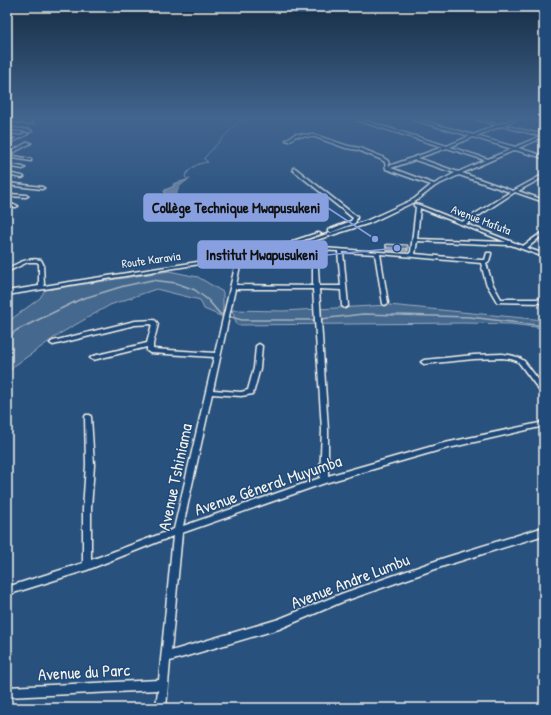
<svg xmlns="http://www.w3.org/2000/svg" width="551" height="715" font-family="'Patrick Hand',sans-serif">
  <rect width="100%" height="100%" fill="#28517e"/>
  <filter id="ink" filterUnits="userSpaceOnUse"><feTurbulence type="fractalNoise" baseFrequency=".025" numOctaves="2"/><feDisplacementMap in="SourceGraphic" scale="8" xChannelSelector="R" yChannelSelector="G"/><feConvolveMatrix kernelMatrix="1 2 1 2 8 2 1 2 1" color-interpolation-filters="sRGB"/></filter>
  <g filter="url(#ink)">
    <!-- green -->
    <path fill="#45688e" stroke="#9cacbb" d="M169,271L198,277L223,292V317L204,309L200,300L156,289L110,305L61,333L14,366L7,375V325L13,318L40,298L45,290Z
      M389,305L544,320V328L510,324L464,323L237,325L232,310L283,311Z"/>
    <!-- water -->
    <path fill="#6e88a2" stroke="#a4b2be" d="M190,179C183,182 175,189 177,197L172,199L166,197L167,195L164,192L165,190L174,186L173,184Z"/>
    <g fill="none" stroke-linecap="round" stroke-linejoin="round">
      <!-- stream-far1 -->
      <path stroke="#a4b2be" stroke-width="1" d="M187,179L185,176C191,167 198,163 208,162L204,159L205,157L234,126L239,122L251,119"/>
      <!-- stream -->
      <path stroke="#a4b2be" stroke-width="1.5" d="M321,319L363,314L470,317L544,326
        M7,338L17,330L81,299L124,286L152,280L176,283L195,290L208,300L220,314L242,320H317"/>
      <defs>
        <path id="minor" d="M7,119L31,122L33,123L31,124L7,121Z
          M356,119H359L447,146L470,136L413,120V119H416L473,135L497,125L477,120V119C484,119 492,124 500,124C505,123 510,119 515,119V120L503,125L544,135V137L518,148L544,156V158L515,150L462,173L513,191L544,174V177L518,191L544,200V202L515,192L466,224L523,246L544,231V234L527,248L544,254V257L511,245H509L417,241L415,254L481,260H485L487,253H491V254L489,261L486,263L492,283L501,299H544V303L497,302L486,283L481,263L380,254L388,303L385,305L383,304L375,254L343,252L348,306L345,308L342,306L341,290L319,289L328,430V476L440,444L544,422V426L440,450L325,483L182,533L171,651L279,619L341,594L444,558L544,527V535L444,566L342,602L279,629L170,661L166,708H156L158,690L7,697V687L159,680L173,536L87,570L7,595V587L83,563V509L86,465L85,417L86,415H90L91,417L94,465L91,509V560L174,529L214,357L150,353L147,351V347L93,360L90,358L93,356L147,343L152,324L135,325L53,345L50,343L53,341L135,321L154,320L156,321L158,324L153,344V349L215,353L237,258L7,295V291L39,286V264L37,262H28L7,272V269C18,263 28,257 41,260L43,264L44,286L236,256L248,250L294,243L293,242V241L317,233H319L321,234L298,242H303L366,221L414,199L431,185L386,169L385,162L380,159L358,150L346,148L315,137L296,136L289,141L286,140L295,134L315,135L348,146L360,148L382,157L388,161L389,166L443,147L356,120ZM501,126L541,136L515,147L476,136ZM473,137L512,149L488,159L450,147ZM447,148L485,160L458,172L418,158ZM415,160L455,173L434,184L391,168ZM459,175L510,192L462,222L419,205L414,204V206L416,207L411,252L409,254L322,248L304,244L370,223L416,201L435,186ZM420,208L506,242L417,239ZM298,245L313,249V286L236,285L242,256L249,252ZM317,250L338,251L341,286H319ZM235,289H313L322,430L320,478L183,526L212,394L241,396L253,394L260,368L262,346L259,344L256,346L254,368L248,390L241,392L213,390Z
          M7,127L30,130L32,131L30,132L7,129Z
          M25,133L28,134L7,145V143L17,138L7,136V134L20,136Z
          M28,142L31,143L9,155L30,159H31V161L7,157V154Z
          M7,164L23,167L25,168L23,169L7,166Z
          M293,168H295L357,217V218L355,223L332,232H328V230L351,221L353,218L293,170Z
          M7,173L22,176L24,177L22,178L7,175Z
          M7,183L42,187L44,188L42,189L7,185Z
          M7,194L26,195L28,196L26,197L7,196Z
          M7,205H16L18,206L16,207H7Z
          M502,354C510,355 518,356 524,361L544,387V394H542L520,364L517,361L511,359L502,358L474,359L424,364L421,362L424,360L474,355Z"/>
      </defs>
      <!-- minor casing -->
      <use href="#minor" stroke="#f4f1e8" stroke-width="3"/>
      <!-- minor -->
      <use href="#minor" fill="#1f4a7a" fill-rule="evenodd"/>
    </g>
    <!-- wall -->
    <path fill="#4e6784" stroke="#f4f1e8" d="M386,244L408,249V251L386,250Z"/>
    <!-- building -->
    <path fill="#5b7899" stroke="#f4f1e8" d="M386,244L408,245V249L386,248Z"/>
  </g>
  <!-- sky -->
  <linearGradient id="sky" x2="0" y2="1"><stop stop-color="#162d45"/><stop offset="0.54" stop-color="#42658f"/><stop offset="1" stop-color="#42658f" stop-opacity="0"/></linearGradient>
  <rect width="551" height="219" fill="url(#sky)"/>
  <g text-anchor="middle" stroke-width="3" stroke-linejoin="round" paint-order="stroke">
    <!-- far-street labels -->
    <g font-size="12" fill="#f4f1e8" stroke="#1f4a7a">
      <text transform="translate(481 220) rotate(21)" y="4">Avenue Mafuta</text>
      <text transform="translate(151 260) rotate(-8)" y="4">Route Karavia</text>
    </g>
    <!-- near-street labels -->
    <g font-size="17" fill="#f4f1e8" stroke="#1f4a7a">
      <text transform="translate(175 477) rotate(-78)" y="6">Avenue Tshiniama</text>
      <text transform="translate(268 485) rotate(-19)" y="6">Avenue Géneral Muyumba</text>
      <text transform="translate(350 581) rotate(-21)" y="6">Avenue Andre Lumbu</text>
      <text transform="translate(84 672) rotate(-3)" y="6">Avenue du Parc</text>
    </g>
  </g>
  <!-- callouts -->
  <path fill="none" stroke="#88a0e0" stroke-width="1.5" d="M375 239L328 208M397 248L327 255"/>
  <g fill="#88a0e0" stroke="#1f4a7a" stroke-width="1.5">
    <circle cx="375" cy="239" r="4"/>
    <circle cx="397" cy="248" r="4"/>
  </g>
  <g fill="#88a0e0" stroke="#88a0e0" stroke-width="1.5">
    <rect x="144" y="194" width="184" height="27" rx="4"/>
    <rect x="198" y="241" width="129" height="27" rx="4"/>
  </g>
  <g font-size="15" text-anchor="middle" font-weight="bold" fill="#111">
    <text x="236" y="213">Collège Technique Mwapusukeni</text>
    <text x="262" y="260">Institut Mwapusukeni</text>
  </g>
  <!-- margin -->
  <rect width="551" height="715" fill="none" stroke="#1f4a7a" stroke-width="24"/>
  <rect x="12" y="12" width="527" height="691" fill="none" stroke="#f4f1e8" stroke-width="1.5" filter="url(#ink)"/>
</svg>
